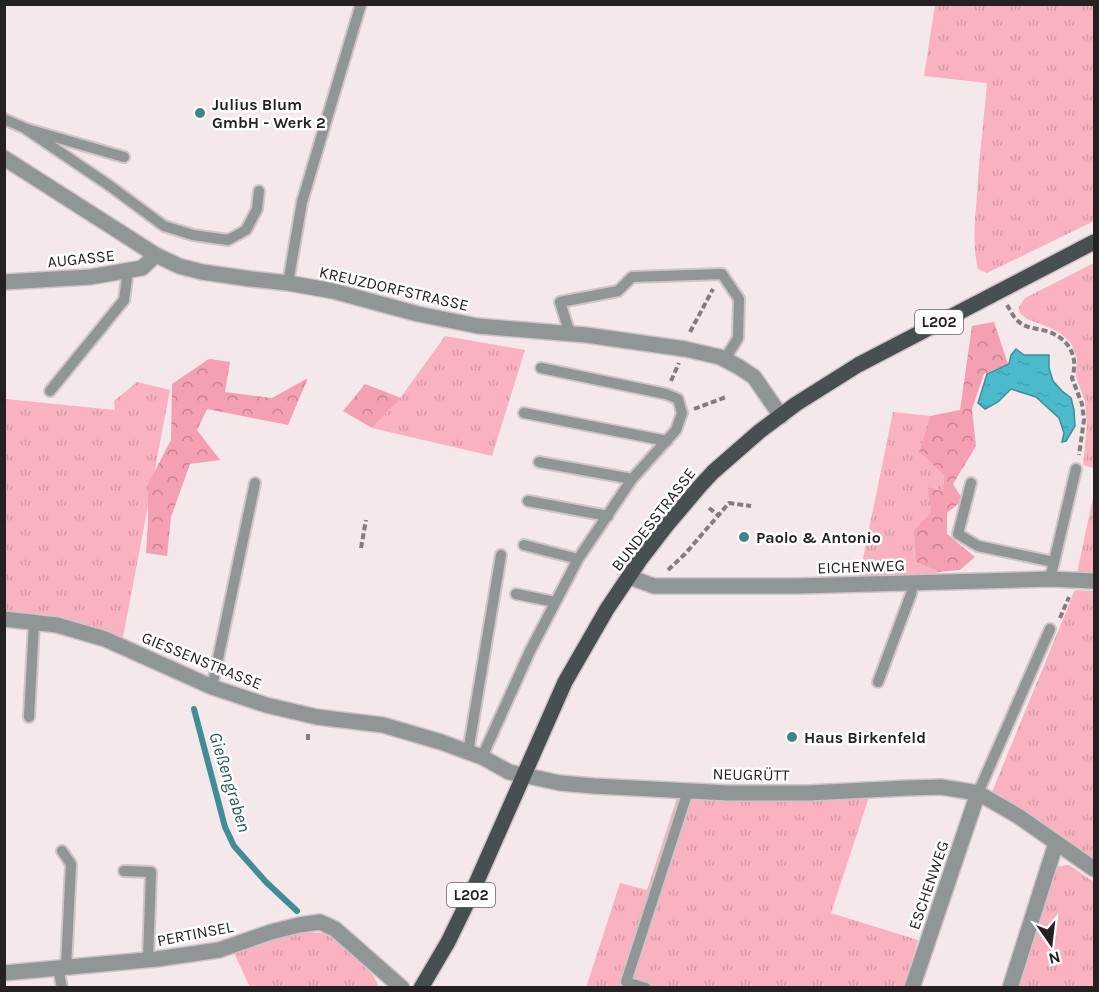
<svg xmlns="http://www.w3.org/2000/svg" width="1099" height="992" font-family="Karla,sans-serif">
  <defs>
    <pattern id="grass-tufts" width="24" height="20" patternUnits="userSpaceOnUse" patternTransform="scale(1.5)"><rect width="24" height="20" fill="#fab1c0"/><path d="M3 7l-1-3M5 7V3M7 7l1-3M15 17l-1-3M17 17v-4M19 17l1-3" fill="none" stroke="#d698a5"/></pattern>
    <pattern id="forest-crowns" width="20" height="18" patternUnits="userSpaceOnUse" patternTransform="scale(1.5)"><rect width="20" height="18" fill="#f4a0b2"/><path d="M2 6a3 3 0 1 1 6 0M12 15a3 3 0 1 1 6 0" fill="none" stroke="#c58290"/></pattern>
    <pattern id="water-ripples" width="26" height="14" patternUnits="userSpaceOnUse" patternTransform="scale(1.5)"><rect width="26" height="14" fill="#4bbbcb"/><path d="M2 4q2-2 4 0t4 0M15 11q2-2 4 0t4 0" fill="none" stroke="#41a0ae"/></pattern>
  </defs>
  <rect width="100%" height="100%" fill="#f4e8ea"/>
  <!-- grass -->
  <path fill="url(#grass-tufts)" d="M935,5H1094V221L987,273L978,269C972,245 975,219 977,195C979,157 984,120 987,83L924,76Z
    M1094,263V468L1083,465L1087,426L1085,401L1076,377L1077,358L1071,343L1060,333L1048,327L1027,319L1020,313L1019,307L1025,298Z
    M445,336L525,350L492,456L372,428L401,397Z
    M137,382L170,390L123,637L94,629L76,621L5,613V399L115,410L114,401Z
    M893,412L930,416L919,452L944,475L943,492L931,512L916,562L939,572L933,575L859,578Z
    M1094,493V573H1077Z
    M1075,590L1094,591V860L992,792Z
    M869,797L831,913L918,940L904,987L586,988L620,883L647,890L677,798L817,800Z
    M1069,865L1094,882V987L1013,988L1053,867Z
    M302,932L323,933L336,940L373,975L379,987H250L233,951Z"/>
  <!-- forest -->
  <path fill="url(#forest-crowns)" d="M994,322L1008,364L984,374L972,409L976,446L953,484L963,500L947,513V534L975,557L960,570L939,572L916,562L914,531L931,512L928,487L943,492L944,475L919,452L930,416L960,410L972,326Z
    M209,359L230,362L225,392L272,398L308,378L288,425L207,409L197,430L220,460L190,464L171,517L167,556L146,553L148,521V484L171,440L172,384Z
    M365,384L401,398L372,428L343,411Z"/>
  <!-- water -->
  <path fill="url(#water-ripples)" stroke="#408d98" stroke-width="1.5" d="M1016,349L1024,355H1049V368L1053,381L1062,391L1071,398L1074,410L1075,426L1066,441L1062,442L1064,433L1059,418L1036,397L1011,389L998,402L985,409L978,403L987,374L1009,364L1011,355Z"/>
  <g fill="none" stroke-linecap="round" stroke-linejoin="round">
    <!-- stream -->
    <path stroke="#408d98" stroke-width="6" d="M194,709L225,827L234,846L266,882L297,911"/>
    <defs>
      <path id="lane" d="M4,119L27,129L124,157
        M26,129L110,186L164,226L193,235L228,240L246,230L257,209L259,191
        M288,283L302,202L361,4
        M570,334L560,302L618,291L632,277L722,274L739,299L738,338L725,359
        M50,391L124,300L128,271
        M524,413L667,441
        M539,462L632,479
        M971,483L958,534L978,546L1054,562
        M528,501L608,516
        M524,545L578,559
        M1050,579L1076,469
        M516,594L555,602
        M878,682L911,594L913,583
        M212,687L255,483
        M29,717L34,623
        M468,752L501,555
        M482,757L530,651L578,559L632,479L676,430L682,413L678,399L666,394L541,368
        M978,793L1050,629
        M62,851L71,864L66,967
        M124,871L151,872L148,960
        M58,968L62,988
        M646,988L626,982L688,791"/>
      <path id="street" d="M4,158L156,255L179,266L202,272L251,279L288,283L333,291L418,314L478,326L586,335L685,349L720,357L739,367L754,377L781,416
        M4,282L90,277L142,268L156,255
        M629,577L654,586H797L1050,579L1094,581
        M4,619L57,625L105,639L212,687L266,705L317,717L383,725L441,742L468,752L482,757L509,772L560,783L594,786L729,793H808L907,788L941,787L978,793L1018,816L1094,869
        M4,973L157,959L219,950L271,932L299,925L320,922L335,929L402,988
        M912,988L978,793
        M1010,988L1056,843"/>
      <path id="primary" d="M421,988L448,942L470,897L565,682L607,609L640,560L667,525L700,486L713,472L760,431L796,404L858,365L1094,242"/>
    </defs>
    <!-- lane casing -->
    <use href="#lane" stroke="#cfc4c6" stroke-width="14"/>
    <!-- street casing -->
    <use href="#street" stroke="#cfc4c6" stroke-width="18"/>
    <!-- primary casing -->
    <use href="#primary" stroke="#cfc4c6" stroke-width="18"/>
    <!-- path -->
    <path stroke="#837c7d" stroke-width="4" stroke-dasharray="6 3" stroke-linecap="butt" d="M1007,305C1010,310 1014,318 1018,321C1027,330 1043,328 1054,334C1072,343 1078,360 1072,378L1082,404L1084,420L1079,455
      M690,332L713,289
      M671,381L679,363
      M694,409L726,397
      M709,508L718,515
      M361,548L366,520
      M668,570L685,554L729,503L751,506
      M1060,618L1069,597
      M308,740V731"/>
    <!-- lane -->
    <use href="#lane" stroke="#909596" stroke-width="10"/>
    <!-- street -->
    <use href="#street" stroke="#909596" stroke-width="15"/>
    <!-- primary -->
    <use href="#primary" stroke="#474f50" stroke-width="15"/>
  </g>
  <!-- markers -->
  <g fill="#3e858f" stroke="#fff" stroke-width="2">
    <circle cx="200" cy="113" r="6"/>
    <circle cx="744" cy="537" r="6"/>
    <circle cx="792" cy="737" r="6"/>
  </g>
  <g text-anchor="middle" stroke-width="5" stroke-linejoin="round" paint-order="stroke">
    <!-- shield labels -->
    <g fill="#fff" stroke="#666464" stroke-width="1.5">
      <rect x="915" y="310" width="48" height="24" rx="4.5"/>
      <rect x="447" y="883" width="48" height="24" rx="4.5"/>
    </g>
    <g font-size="15" font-weight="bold" fill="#252122">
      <text x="939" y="327">L202</text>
      <text x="471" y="900">L202</text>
    </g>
    <!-- poi labels -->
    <g font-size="16" font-weight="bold" fill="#252122" stroke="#fff" text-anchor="start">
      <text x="212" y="110">Julius Blum<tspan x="212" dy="18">GmbH - Werk 2</tspan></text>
      <text x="756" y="543">Paolo &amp; Antonio</text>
      <text x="804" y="743">Haus Birkenfeld</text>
    </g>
    <!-- street labels -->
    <g font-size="16" fill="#252122" stroke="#fff">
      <text transform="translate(81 258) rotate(-6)" y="6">AUGASSE</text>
      <text transform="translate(394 288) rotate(13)" y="6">KREUZDORFSTRASSE</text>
      <text transform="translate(653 519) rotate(-52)" y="6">BUNDESSTRASSE</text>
      <text transform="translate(861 566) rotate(-2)" y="6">EICHENWEG</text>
      <text transform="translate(202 660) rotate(22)" y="6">GIESSENSTRASSE</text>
      <text transform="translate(751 774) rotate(1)" y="6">NEUGRÜTT</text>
      <text transform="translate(928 885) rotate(-71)" y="6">ESCHENWEG</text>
      <text transform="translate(195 933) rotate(-11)" y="6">PERTINSEL</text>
    </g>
    <!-- water labels -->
    <g font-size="18" font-style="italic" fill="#28575e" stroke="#fff">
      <text transform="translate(230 782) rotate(73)" y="6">Gießengraben</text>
    </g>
  </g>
  <!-- border -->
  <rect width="1099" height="992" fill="none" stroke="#252122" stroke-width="12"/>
  <!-- north arrow -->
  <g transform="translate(1051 944) rotate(166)" stroke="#ffffff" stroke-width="4.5" paint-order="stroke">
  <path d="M0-4.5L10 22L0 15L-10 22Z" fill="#252122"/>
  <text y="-9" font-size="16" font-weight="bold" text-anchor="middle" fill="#252122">N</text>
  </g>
</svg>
